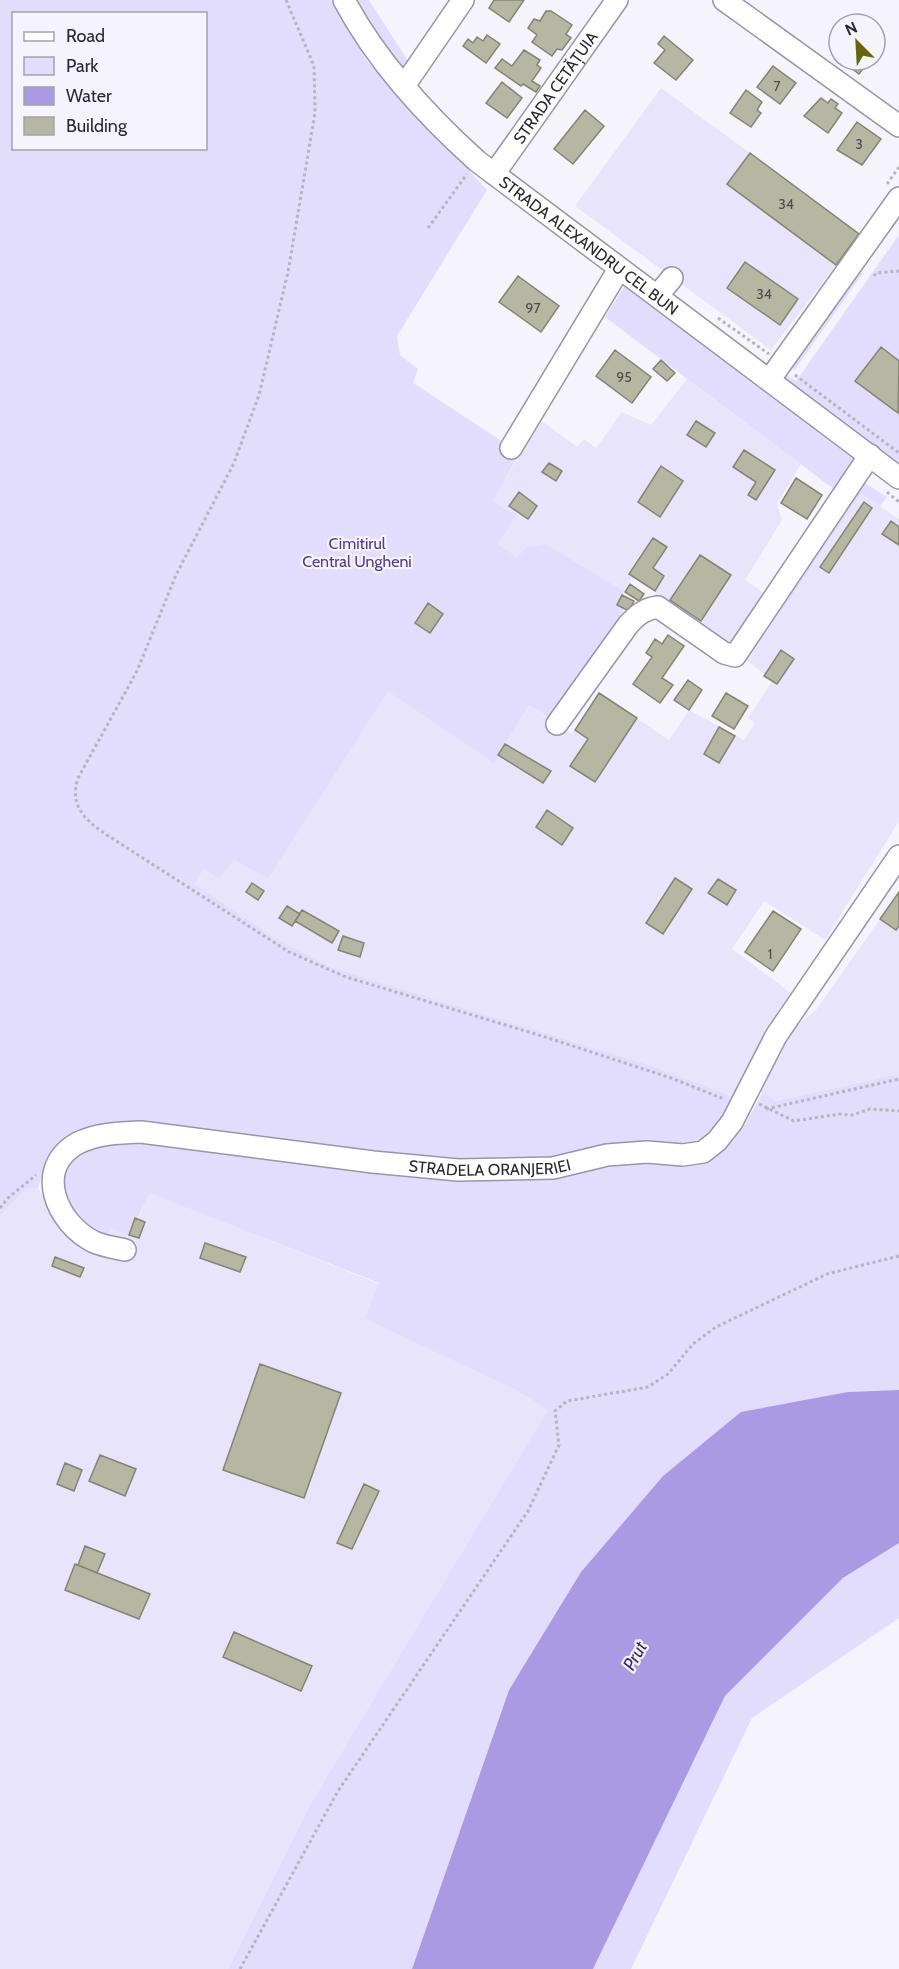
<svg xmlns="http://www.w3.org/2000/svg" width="899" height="1969" font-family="Cabin,sans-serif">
  <rect width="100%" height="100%" fill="#f5f4fc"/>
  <!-- built -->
  <path fill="#e8e4fc" d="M661,88L750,153L836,265L771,350L575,206Z
    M687,379L801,464L777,504L782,520L745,580L767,595L732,649L656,598L655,591L632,577L624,591L546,544L517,558L497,544L491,501L542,421L577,447L584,439L596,448L622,412L651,425Z
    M861,493L899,519V821L825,940L764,901L732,949L791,993L778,1010L739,1099L650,1065L330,967L270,935L195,884L204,869L219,878L234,858L268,879L388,690L494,763L529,705L572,734L599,693L669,740L689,710L744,740L755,723L748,718L773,680L743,658L775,609H783Z
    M899,892V1074L774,1101L756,1089L780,1040L816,1010Z
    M38,1188L65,1233L96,1255L111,1228L138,1219L150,1192L379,1284L364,1317L516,1390L549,1410L310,1805L228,1969H0V1216L26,1189Z"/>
  <!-- green -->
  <path fill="#e2ddfc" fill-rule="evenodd" d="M0,0H331L367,61L487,190L397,336L400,355L418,369L413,383L520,453L492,501L516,516L498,544L517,558L527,547L546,544L624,591L617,605L624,609L554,721L529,705L494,763L388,691L268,879L234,859L219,879L204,869L195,884L270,935L330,967L650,1065L739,1099L713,1134L695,1146L543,1162L462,1163L136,1125L66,1141L47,1157L38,1188L26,1189L0,1216ZM14,14H206V148H14Z
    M353,0H369L410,64L401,72Z
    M899,235V470L779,381L784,374L796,381Z
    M856,273H863L794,371L791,365Z
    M625,285L861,458L835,490L605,317Z
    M863,482L887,497L880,506L861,493L783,609L775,608Z
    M899,1074V1390L848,1392L663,1476L581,1572L509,1690L412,1969H228L310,1805L548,1410L516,1390L364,1318L379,1283L150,1193L129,1235L111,1228L105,1239L67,1213L59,1167L104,1138L361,1165L617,1159L691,1163L727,1148L747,1121L763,1092L775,1101Z
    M899,1543V1618L752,1718L631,1969H593L725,1696L843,1578Z"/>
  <!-- water -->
  <path fill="#aa99e3" d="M899,1390V1543L843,1578L725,1696L593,1969H412L509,1690L581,1572L663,1476L741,1412L848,1392Z"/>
  <!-- building -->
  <path fill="#b5b7a2" stroke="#838571" stroke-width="1.5" d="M494,0H524L509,22L489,8Z
    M546,11H551L572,25L566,34L571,38L562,50L557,49L552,56L532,42L537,35L528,28L534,19L540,21Z
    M487,35L500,44L486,63L463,46L468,39L473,43L477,37L483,41Z
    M664,36L693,60L676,80L654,63L665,50L658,44Z
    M524,50L540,60L537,65L541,68L532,81L540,86L536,92L523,84L521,86L495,68L502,59L512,66Z
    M840,60H870L859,74Z
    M773,66L796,83L780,104L757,87Z
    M502,82L522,98L507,118L486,103Z
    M746,90L762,102L757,110L761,113L751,127L730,113Z
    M821,98L828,103L831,99L838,104L835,108L842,113L828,133L804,116Z
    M585,110L604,126L573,164L554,149Z
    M857,122L881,139L862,165L837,150Z
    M750,153L859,234L836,265L727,184Z
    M745,262L798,299L780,325L727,288Z
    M518,276L559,306L541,332L499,302Z
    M881,347L899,361L898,413L855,381Z
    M615,350L651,377L632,403L596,376Z
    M661,360L675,373L667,381L653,369Z
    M696,421L715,433L706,447L687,435Z
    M744,450L775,470L756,500L748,495L756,482L733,467Z
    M549,463L562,471L556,481L542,472Z
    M661,466L683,481L660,517L638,502Z
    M796,478L822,495L807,519L781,503Z
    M519,492L537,506L528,519L509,506Z
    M864,502L872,508L829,573L820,567Z
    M891,521L899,527V545L882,534Z
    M653,538L667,547L653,568L664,576L655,591L629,574Z
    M700,555L731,575L701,621L670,600Z
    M630,584L644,594L639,601L625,592Z
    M622,595L634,601L629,611L617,605Z
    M428,603L443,614L430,633L415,623Z
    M668,635L684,646L662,678L673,685L660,703L633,684L652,657L646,653L655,639L662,644Z
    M781,650L794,659L777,684L764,676Z
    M688,680L702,690L689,710L674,700Z
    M599,693L637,718L595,782L570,766L588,739L575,730Z
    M726,693L748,706L734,729L712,716Z
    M719,727L735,736L719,763L704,754Z
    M505,744L551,771L543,783L498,755Z
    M547,810L573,828L562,845L536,827Z
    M675,878L692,889L663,934L646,923Z
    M718,879L736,890L727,905L708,893Z
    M252,883L264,891L258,900L246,892Z
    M899,892V926L896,930L880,919Z
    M287,906L300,914L292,926L279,918Z
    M302,910L339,931L332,943L295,921Z
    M773,911L801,929L773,971L745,952Z
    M343,936L364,943L360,957L338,950Z
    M135,1218L145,1222L139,1238L129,1235Z
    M205,1243L246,1257L240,1272L200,1258Z
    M55,1257L84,1268L80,1277L52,1266Z
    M260,1364L341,1393L304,1498L223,1470Z
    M100,1455L136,1469L125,1496L89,1481Z
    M65,1463L82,1470L74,1491L57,1484Z
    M364,1484L379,1491L352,1549L337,1543Z
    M85,1546L105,1554L97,1573L78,1565Z
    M75,1564L150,1594L139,1619L65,1590Z
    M234,1632L312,1666L301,1691L223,1657Z"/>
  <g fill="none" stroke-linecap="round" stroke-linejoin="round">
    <defs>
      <g id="minor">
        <path id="s1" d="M344,0C377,62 425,114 477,161L899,478"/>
        <path d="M724,0L899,126"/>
        <path d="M404,86L463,0"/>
        <path id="s2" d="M494,174L617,0"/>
        <path d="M658,295L672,278"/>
        <path d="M770,379L899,198"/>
        <path d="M511,448L619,269"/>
        <path d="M557,724L628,625C637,615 644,609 658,607L724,653L735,656L870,455"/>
        <path id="s3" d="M125,1250C116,1248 103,1246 94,1242C56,1223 33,1168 78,1143C98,1133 120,1133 141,1132L373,1162L458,1170L553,1168L607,1155L647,1152L683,1155L703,1152L717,1141L732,1122L776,1036L899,856"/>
      </g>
    </defs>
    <!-- minor casing -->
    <use href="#minor" stroke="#9995a9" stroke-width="24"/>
    <!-- path -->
    <path stroke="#b6b5bd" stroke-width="3" stroke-dasharray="3 3" stroke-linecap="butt" d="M286,0L314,66L315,113L288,272L259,395L234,463L176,575L137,671L78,778C69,806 85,820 107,835L289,952L346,977L542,1036L671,1078L724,1099
      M887,184L899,167
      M428,228L467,174
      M874,276L876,273L899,271
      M718,318L769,354
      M795,375L899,453
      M887,492L899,502
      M759,1104L794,1121L840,1114L852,1115L870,1109L899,1111
      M766,1109L899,1079
      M0,1208L8,1198L36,1175
      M240,1969L338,1791L528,1511L559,1445L555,1411L567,1401L648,1387L668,1374L693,1344L716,1327L827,1274L899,1256"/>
    <!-- minor -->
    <use href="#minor" stroke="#fff" stroke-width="21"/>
  </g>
  <g text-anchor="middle" stroke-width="4.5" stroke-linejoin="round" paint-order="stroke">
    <!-- number labels -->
    <g font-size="14" fill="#4c4c4c">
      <text x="777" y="91">7</text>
      <text x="859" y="149">3</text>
      <text x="786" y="209">34</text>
      <text x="764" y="299">34</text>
      <text x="533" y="313">97</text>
      <text x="624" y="382">95</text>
      <text x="770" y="959">1</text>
    </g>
    <!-- street labels -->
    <g font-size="16" fill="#292830" stroke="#f5f4fc">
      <text dy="6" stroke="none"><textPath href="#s2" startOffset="106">STRADA CETĂȚUIA</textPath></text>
      <text dy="6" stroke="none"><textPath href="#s1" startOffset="350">STRADA ALEXANDRU CEL BUN</textPath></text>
      <text dy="6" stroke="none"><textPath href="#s3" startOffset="572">STRADELA ORANJERIEI</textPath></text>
    </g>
    <!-- park labels -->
    <g font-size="16" fill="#533990" stroke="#f5f4fc">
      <text x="357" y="549">Cimitirul<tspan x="357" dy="18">Central Ungheni</tspan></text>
    </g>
    <!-- water labels -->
    <g font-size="18" font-style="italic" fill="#3c1e73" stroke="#f5f4fc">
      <text transform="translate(635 1656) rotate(-61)" y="6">Prut</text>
    </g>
  </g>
  <!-- legend -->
  <rect x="12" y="12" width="195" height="138" fill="#f5f4fc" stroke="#a3a2aa" stroke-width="1.5"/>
  <rect x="24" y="32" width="30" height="9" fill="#ffffff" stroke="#a3a2aa" stroke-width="1.5"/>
  <text x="66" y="42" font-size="18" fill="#292830">Road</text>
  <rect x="24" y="57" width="30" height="18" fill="#e2ddfc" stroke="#a3a2aa" stroke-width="1.5"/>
  <text x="66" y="72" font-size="18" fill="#292830">Park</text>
  <rect x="24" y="87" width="30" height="18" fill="#aa99e3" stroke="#a3a2aa" stroke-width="1.5"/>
  <text x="66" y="102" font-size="18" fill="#292830">Water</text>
  <rect x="24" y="117" width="30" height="18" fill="#b5b7a2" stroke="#a3a2aa" stroke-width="1.5"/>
  <text x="66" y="132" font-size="18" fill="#292830">Building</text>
  <!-- north arrow -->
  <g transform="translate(857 42) rotate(336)"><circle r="28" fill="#f5f4fc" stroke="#a3a2aa" stroke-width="1.5"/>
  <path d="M0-4.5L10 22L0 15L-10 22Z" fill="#656806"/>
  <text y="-9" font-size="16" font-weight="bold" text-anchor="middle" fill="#292830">N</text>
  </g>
</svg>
